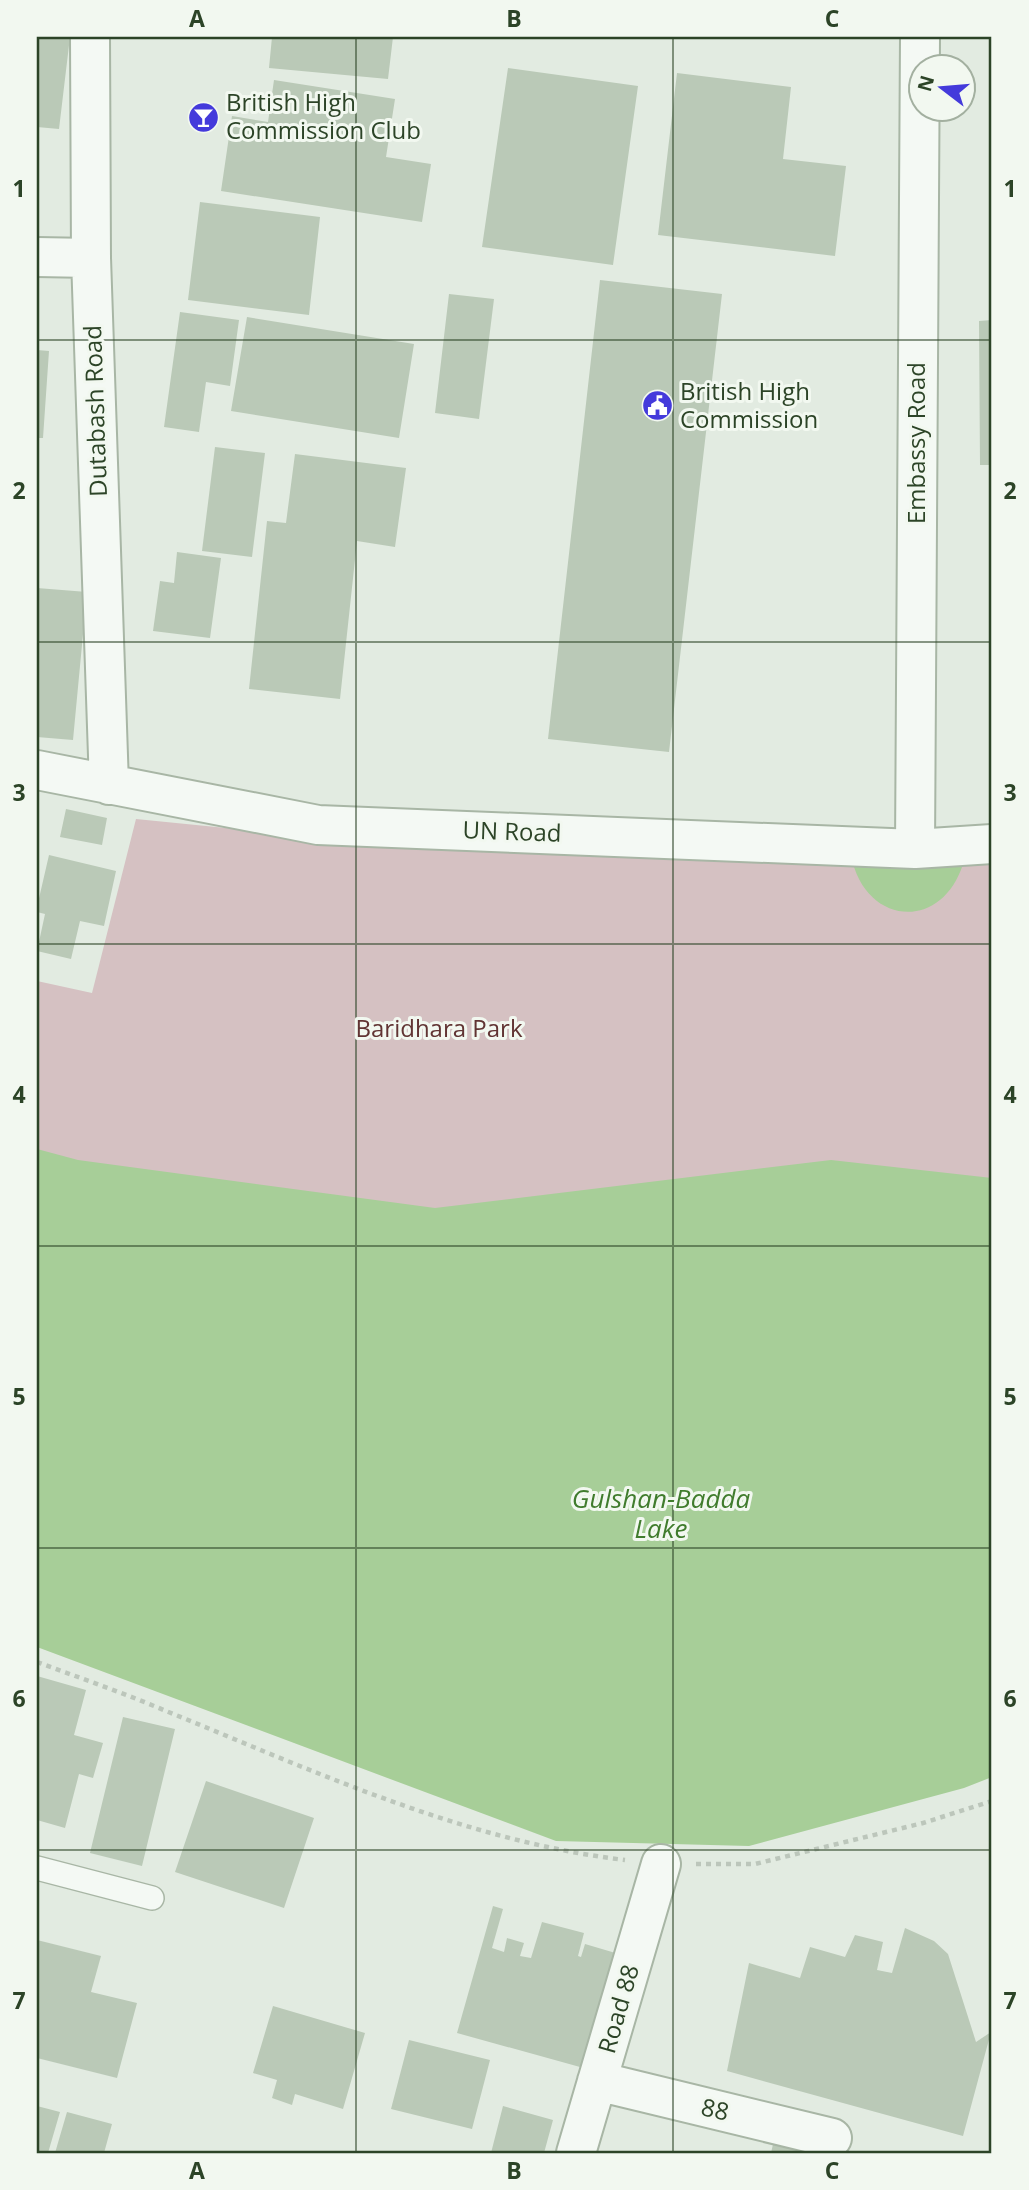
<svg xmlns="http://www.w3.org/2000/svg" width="1029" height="2190" font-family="'Open Sans',sans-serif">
  <rect width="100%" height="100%" fill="#e2ebe1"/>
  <!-- green -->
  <path fill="#d5c1c2" d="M136,819L317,837L992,857V1179L445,1218L37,1155V981L92,993Z"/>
  <!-- water -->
  <path fill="#a7ce98" d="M851,855L963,864C941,933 864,925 851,855Z
    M37,1149L78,1160L435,1208L831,1160L992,1178V1777L964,1788L749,1846L556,1841L37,1647Z"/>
  <!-- building -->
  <path fill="#bac9b7" d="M37,37H70L59,129L37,127Z
    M272,37H393L388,79L269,68Z
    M508,68L638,86L613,265L482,247Z
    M677,73L791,87L783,159L846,166L835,256L658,235Z
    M274,80L395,99L386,157L431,164L422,222L221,191L232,116L268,122Z
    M200,202L320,217L309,315L188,300Z
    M600,280L722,294L669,752L548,739Z
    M449,294L494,299L479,419L435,413Z
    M180,312L239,320L230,386L206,382L199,432L164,427Z
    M247,317L414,344L399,438L231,411Z
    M992,320V465H980L979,321Z
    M37,350L49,351L43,438H37Z
    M215,447L265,453L252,557L202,551Z
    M295,454L406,468L395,547L357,541L340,699L249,689L267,521L286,523Z
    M177,552L221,558L210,638L153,631L160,581L174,583Z
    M37,588L87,592L73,740L37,737Z
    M66,809L107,818L102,845L60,837Z
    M49,855L116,871L104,926L80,921L71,959L37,951L45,914L37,912V907Z
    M37,1676L86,1690L74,1735L103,1743L93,1778L79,1774L65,1828L37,1820Z
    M123,1717L175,1729L142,1866L90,1853Z
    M206,1781L314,1818L284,1908L175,1872Z
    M493,1906L503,1909L492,1948L504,1952L507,1938L524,1943L520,1956L531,1958L542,1922L584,1933L578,1956L581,1957L585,1944L629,1957L598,2072L457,2033Z
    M905,1928L934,1941L948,1954L976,2042L991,2032L963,2136L727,2071L749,1963L800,1978L810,1947L845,1957L855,1935L883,1942L877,1970L892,1973Z
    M37,1940L101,1956L91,1992L137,2003L117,2078L37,2058Z
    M273,2006L365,2033L343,2109L295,2094L292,2105L272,2098L277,2080L253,2073Z
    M409,2040L490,2060L472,2129L391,2109Z
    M37,2106L60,2112L48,2153H37Z
    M503,2106L553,2120L544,2153H491Z
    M67,2112L112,2124L104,2153H55Z
    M776,2131L842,2153H771Z"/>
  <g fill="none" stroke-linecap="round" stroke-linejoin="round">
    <defs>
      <path id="lane" d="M37,1868L152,1898"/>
      <path id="street" d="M90,37L91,258L109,785
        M37,257L91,258
        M37,770L318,825L915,849L992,844
        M915,849L920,37
        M597,2081L832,2138
        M576,2153L661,1864"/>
    </defs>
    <!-- lane casing -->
    <use href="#lane" stroke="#a8b6a5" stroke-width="26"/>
    <!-- street casing -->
    <use href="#street" stroke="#a8b6a5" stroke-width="42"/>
    <!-- path -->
    <path stroke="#bcc6bb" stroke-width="4.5" stroke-dasharray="5 5" stroke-linecap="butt" d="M37,1662C80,1678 124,1693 166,1711C314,1771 464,1841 625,1860
      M696,1864H755L923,1823L992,1801"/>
    <!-- lane -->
    <use href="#lane" stroke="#f4f9f4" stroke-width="23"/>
    <!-- street -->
    <use href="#street" stroke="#f4f9f4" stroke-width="38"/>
  </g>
  <!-- grid -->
  <path fill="none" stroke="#2c4427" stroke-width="2" stroke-opacity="0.55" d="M356,37V2153M673,37V2153M37,340H992M37,642H992M37,944H992M37,1246H992M37,1548H992M37,1850H992"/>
  <!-- icons -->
  <defs>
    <symbol id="bar-disc" viewBox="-11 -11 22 22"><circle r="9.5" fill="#443adb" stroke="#f2f8f0"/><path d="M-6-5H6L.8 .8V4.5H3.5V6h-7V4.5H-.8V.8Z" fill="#fff"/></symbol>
    <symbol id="civic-disc" viewBox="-11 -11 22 22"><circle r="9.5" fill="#443adb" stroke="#f2f8f0"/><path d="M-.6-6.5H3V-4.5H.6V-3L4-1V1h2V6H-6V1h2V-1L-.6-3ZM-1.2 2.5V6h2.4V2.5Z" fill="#fff"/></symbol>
  </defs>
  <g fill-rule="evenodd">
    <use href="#bar-disc" x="186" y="100" width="35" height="35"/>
    <use href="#civic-disc" x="640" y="388" width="35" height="35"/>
  </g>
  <g text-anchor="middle" stroke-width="6" stroke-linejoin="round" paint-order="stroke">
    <!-- poi labels -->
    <g font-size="24" fill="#2c4427" stroke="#f2f8f0" text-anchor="start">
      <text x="226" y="111">British High<tspan x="226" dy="28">Commission Club</tspan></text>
      <text x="680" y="400">British High<tspan x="680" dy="28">Commission</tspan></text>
    </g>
    <!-- street labels -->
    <g font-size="24" fill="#2c4427" stroke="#f2f8f0">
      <text transform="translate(96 411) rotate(-92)" y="8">Dutabash Road</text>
      <text transform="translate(917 443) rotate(-90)" y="8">Embassy Road</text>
      <text transform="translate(512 832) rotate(2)" y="8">UN Road</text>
      <text transform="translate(619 2009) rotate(-74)" y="8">Road 88</text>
      <text transform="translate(715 2110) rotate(13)" y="8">88</text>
    </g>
    <!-- park labels -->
    <g font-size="24" fill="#613433" stroke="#f2f8f0">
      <text x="439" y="1037">Baridhara Park</text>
    </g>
    <!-- water labels -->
    <g font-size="26" font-style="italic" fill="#407c2d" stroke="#f2f8f0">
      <text x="661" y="1508">Gulshan-Badda<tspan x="661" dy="30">Lake</tspan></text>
    </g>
  </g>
  <!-- border -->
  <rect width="1029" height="2190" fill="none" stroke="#f2f8f0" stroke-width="77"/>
  <!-- north arrow -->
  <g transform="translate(942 88) rotate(286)"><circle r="33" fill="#f2f8f0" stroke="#a3b0a0" stroke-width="2"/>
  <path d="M0-5L12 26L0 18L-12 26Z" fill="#443adb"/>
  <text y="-10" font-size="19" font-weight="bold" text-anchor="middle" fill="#2c4427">N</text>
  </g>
  <rect x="38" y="38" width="952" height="2114" fill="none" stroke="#2c4427" stroke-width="2.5"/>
  <g font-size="23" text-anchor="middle" font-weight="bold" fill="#2c4427">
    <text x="197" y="27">A</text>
    <text x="514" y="27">B</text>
    <text x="832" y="27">C</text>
    <text x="19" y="197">1</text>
    <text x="1010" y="197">1</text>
    <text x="19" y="499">2</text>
    <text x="1010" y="499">2</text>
    <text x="19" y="801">3</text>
    <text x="1010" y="801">3</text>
    <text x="19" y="1103">4</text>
    <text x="1010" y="1103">4</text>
    <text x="19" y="1405">5</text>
    <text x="1010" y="1405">5</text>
    <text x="19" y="1707">6</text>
    <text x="1010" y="1707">6</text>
    <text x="19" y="2009">7</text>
    <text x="1010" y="2009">7</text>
    <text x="197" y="2179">A</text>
    <text x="514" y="2179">B</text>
    <text x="832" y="2179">C</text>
  </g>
</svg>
